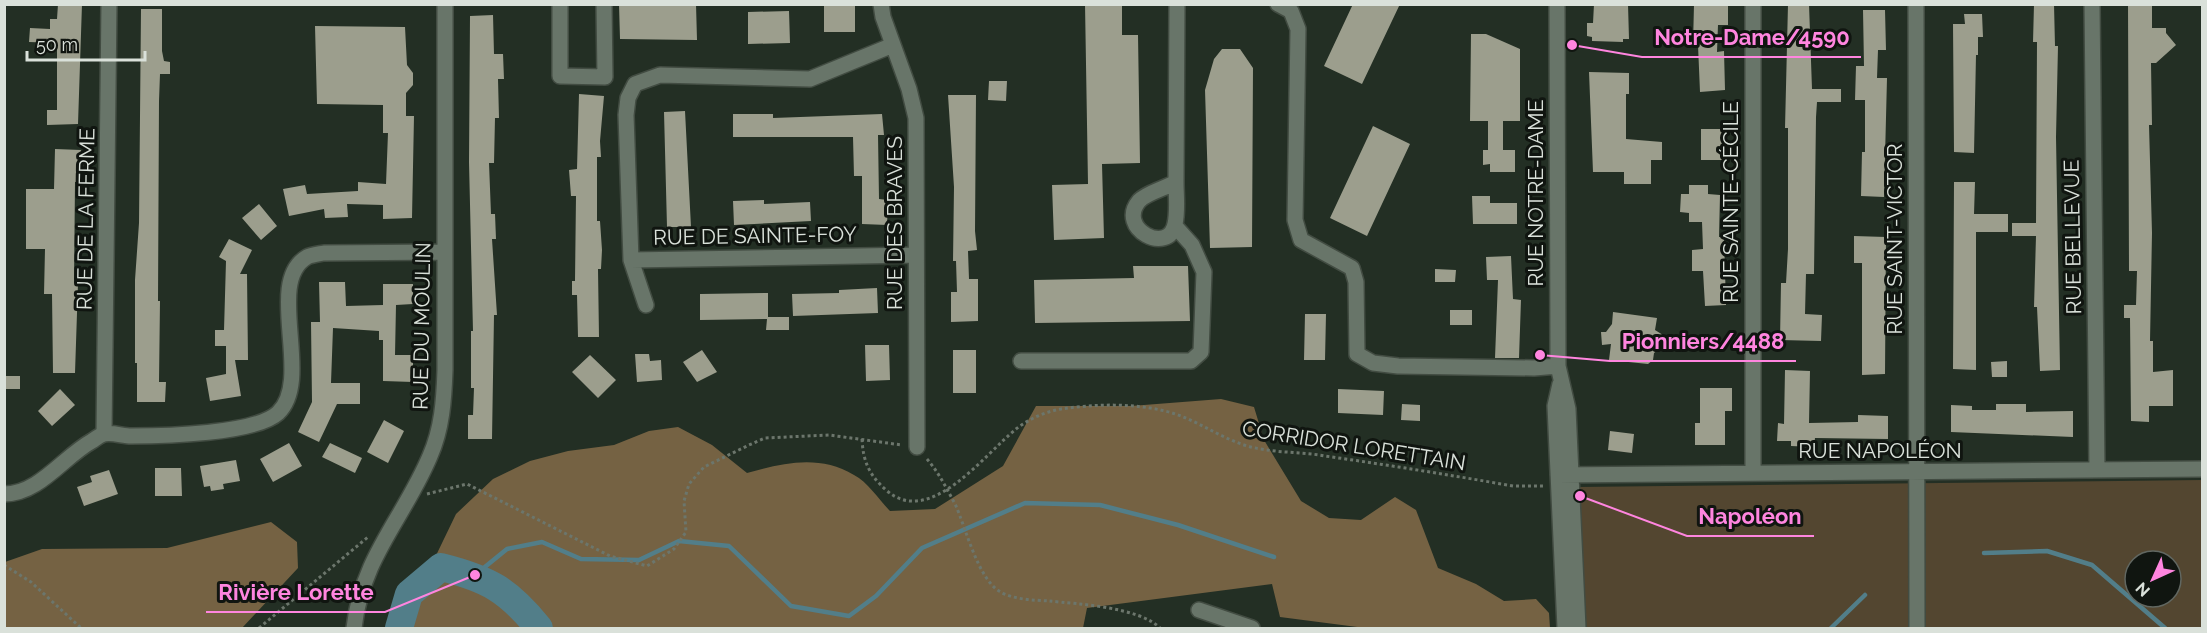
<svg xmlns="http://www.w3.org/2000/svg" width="2207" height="633" font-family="Raleway,sans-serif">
  <rect width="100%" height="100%" fill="#232f24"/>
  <!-- green -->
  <path fill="#534630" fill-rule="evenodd" d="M2202,480V628H1579L1578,487ZM2135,561H2171V597H2135Z"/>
  <!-- forest -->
  <path fill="#756243" d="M1221,399L1254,407L1264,440L1301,501L1329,518L1361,520L1395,497L1416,510L1438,568L1476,584L1504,601L1536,599L1549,613L1550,628H1365L1280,617L1272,584L1087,608L1083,628H385L429,570L456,514L493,479L530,461L568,451L614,445L649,431L678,427L712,445L747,473C783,463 819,454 854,475C868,482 879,500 890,511L935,509L1003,466L1036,406H1131Z
    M271,522L297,542L298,568L242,628H5V562L42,549L167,548Z"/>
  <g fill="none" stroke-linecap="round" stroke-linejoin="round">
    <!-- stream -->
    <path stroke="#527e89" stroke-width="4.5" d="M1984,553L2047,551L2092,565L2165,628
      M475,575L507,549L542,542L581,559L639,560L679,541L729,546L791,606L849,616L876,596L922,548L1025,503L1100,505L1178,525L1274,557
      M1831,628L1865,595"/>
    <!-- river -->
    <path stroke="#527e89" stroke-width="28" d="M399,628L409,594L441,567C489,579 508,590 539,628"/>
  </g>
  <!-- building -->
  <path fill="#9c9e8d" d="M58,4H82L78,124L47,125V110H57V43L29,42L30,28L50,29V19H57Z
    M619,4H696L697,40L620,39Z
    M824,4H855V32H824Z
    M1085,4H1122V35H1138L1140,163L1102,164L1104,238L1054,240L1052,185L1088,184Z
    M1353,4H1400L1362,84L1324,66Z
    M1594,4H1628L1629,39H1623V42L1592,41V37L1587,36V23H1593Z
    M1694,4H1728V25H1718L1717,52L1724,51L1725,90L1700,92L1698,45H1693Z
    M1788,4H1809L1812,89H1841V102H1817L1816,117L1814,274H1806L1805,314L1822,315L1821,341L1780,340L1781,283H1786L1788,249V128H1785Z
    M2034,4H2054L2055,46H2058L2056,137L2060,370L2040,371L2037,307H2034L2036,236H2012V223H2036L2037,42H2033Z
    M2128,4H2152V28H2166V33L2176,45L2156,63H2151L2152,125H2149L2152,233L2150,341H2153V372L2173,370V406H2149V422L2131,421L2130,318H2124V305H2136L2137,271H2129Z
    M141,9H162V51L164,61L170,62V74H160L159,101L158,301H160L159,382H166L165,402H137V363H135V280L139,223Z
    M1863,10H1885L1886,50H1878L1877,78H1887L1884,197L1861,196L1862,152H1865V100H1855L1856,66H1864Z
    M789,11L790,43L748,44V12Z
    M1964,14H1982L1983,37H1978V55H1976L1974,153L1954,152L1953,24H1965Z
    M493,15L494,54H503L504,79H498L499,118H495L494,163H489L491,214H495L496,239H492L497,315H494L492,439H468V415H473L474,388H471V331H473L469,162L470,16Z
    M315,26L405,27L407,65L413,73V85L406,93V116H414L412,218L383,219V205L347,204L348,217L325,218L324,209L289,216L283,189L305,185L307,194L358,191V182L386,184L388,133H383V105L317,104Z
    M1471,34H1486L1520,49V121H1503V150H1515V172H1490V164L1483,165V150H1488V121H1470Z
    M1222,49H1240L1253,68L1252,247L1210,248L1205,90L1214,59Z
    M1589,72L1629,73V94H1626V139L1662,142V160H1651V184H1624V172H1593Z
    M989,81H1007L1006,101L988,100Z
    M579,94L604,96L600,141L601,157H597V221H600L602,250L601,269H598L599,337H578L577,295H572V281H575L576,196H571L569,170L577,169Z
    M948,95H976L975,231L977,250L968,251L969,279H978V321L951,322V292H957L956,261H953L954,187Z
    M685,111L691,227H667L664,112Z
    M733,114H773V118L882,114L884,135H878L879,199L888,200L887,225L862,224V176H854L853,137H733Z
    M1373,126L1410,144L1367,236L1330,218Z
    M1701,129H1725V160H1701Z
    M55,149L81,150L80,182H75L74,283H78L75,373H53L52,294H44L45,249H26V189H54Z
    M1954,182H1975L1974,214H2008V232H1976V370L1953,369Z
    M1689,185H1708V194L1720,195L1719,237H1724L1726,305L1705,306L1703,271H1692V250L1703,249L1702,222H1689V213L1680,212L1681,194H1689Z
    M1472,196H1490V203H1517V224H1473Z
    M764,200V204L810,202L811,221L734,225L733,201Z
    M259,204L277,226L261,240L242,218Z
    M1854,236L1886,237L1885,374L1862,375V263H1854Z
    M229,239L252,250L240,274H247L248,360H235L241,396L210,401L206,378L226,374V346H215V330H224L226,261L219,257Z
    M1511,256L1513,299L1521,300L1519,358H1495L1498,280H1487L1486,257Z
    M1133,266H1188L1190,321L1035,323L1034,280L1134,278Z
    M1435,269L1456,270L1455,282H1435Z
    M319,282H345L346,306L383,305V284H413V304L396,305L395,355H413V382L383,381V340H379V331L333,328L331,383H360V404H337L319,442L298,432L312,402L311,322H320Z
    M877,288L878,313L793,316L792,294L839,293V290Z
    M768,293V317H789V330H766L767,319L700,320V294Z
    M1450,310H1472V325H1450Z
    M1613,312L1657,318L1655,330L1663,335L1662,347L1654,353L1653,360L1648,364L1609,360L1611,344L1602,345L1601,332H1606L1612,324Z
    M1305,314H1326L1325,360H1304Z
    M865,345H889L890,380L866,381Z
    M702,350L717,372L697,382L683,362Z
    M953,350H976V393H953Z
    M635,354H649L650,361L661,360L662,380L637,382Z
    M590,355L616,380L598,398L572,372Z
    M2007,361V377H1992L1991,362Z
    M1785,370L1810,371L1809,423L1858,422V415L1888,416V439L1815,438L1814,447L1791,446V441H1777L1778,423L1784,424Z
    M4,376H20V389H4Z
    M1700,388H1732V411H1725V445H1695V423H1700Z
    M60,389L75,405L52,426L38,411Z
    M1338,389L1384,391L1383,415L1338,413Z
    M1402,404L1420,405V421L1401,420Z
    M1996,404H2026V412L2073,411V437L1951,432V405L1972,406V410H1996Z
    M384,420L404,431L388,463L367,452Z
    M1610,431L1634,434L1632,453L1608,450Z
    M289,443L302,466L273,482L260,459Z
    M330,443L362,458L355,473L322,457Z
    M236,460L240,481L223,484L224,489L211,491L210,486L204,487L200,466Z
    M155,468H181L182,496H155Z
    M109,470L118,494L84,506L77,487L92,482L90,476Z"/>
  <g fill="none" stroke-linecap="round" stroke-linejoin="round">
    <defs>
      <path id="minor" d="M560,4V76L605,77L604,4
        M881,4L883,17L909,89L916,118L917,447
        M1278,4L1291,11L1298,29L1295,220L1301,240L1352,268L1356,282L1357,354L1373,363L1398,366L1534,368L1558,366
        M1557,4L1558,366L1568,409L1578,628
        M1916,4L1917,628
        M2092,4L2097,470
        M1176,182L1177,4
        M1176,182C1176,195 1178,210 1175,224C1169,256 1116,229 1139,201C1146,193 1166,188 1176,182Z
        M631,260L915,255
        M646,305L631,260L626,115L628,98L635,84L660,75L810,79L893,45
        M1021,361H1191L1201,352L1204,272L1192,245L1175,226
        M1560,384L1555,406L1565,628
        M104,434L109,4
        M1753,472V4
        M1558,475L2202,469
        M4,494C39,494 63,457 92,441C95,439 100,435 104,434C112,432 123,436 131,436C163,436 255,434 278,413C314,379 264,282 307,257C311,255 319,254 324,253L445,252
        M1199,610L1252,628
        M354,628C362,557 404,518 430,456C442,429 444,400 445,370V4"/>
    </defs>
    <!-- minor casing -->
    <use href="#minor" stroke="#424c42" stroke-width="18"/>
    <!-- path -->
    <path stroke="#6c766c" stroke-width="3" stroke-dasharray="3 3" stroke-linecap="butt" d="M862,439C863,461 869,475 886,490C929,529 984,455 1016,429C1029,419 1044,412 1061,409C1094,404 1132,403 1165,411C1199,419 1226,444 1261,449C1282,453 1304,452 1325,456C1388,465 1450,475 1513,486H1544
      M927,459C939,473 947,489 956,506C966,529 978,578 999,591C1013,600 1034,600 1049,601C1078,604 1139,607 1160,628
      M427,494L467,484L610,556L647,566L674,549L686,532L684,501L689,484L704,467L749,445L765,438L829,435L902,445
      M4,565L31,582L81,628
      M259,628L368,537"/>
    <!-- minor -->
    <use href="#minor" stroke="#687569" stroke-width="15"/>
  </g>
  <g text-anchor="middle" stroke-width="6" stroke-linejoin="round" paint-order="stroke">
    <!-- street labels -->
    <g font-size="21" fill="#dae1da" stroke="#101510">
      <text transform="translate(1536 193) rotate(-90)" y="7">RUE NOTRE-DAME</text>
      <text transform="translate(1731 202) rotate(-90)" y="7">RUE SAINTE-CÉCILE</text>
      <text transform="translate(86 219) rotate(-89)" y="7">RUE DE LA FERME</text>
      <text transform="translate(895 223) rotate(-90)" y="7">RUE DES BRAVES</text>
      <text transform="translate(755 236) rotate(-1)" y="7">RUE DE SAINTE-FOY</text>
      <text transform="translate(2073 237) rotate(-91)" y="7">RUE BELLEVUE</text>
      <text transform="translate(1895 239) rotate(-90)" y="7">RUE SAINT-VICTOR</text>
      <text transform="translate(422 326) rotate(-89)" y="7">RUE DU MOULIN</text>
      <text transform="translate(1354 446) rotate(9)" y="7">CORRIDOR LORETTAIN</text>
      <text x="1880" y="458">RUE NAPOLÉON</text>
    </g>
  </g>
  <!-- callouts -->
  <path fill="none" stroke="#ff85df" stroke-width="2" d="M1572 45L1642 57H1861M1540 355L1610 361H1796M1580 496L1687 536H1814M475 575L385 612H206"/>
  <g fill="#ff85df" stroke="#101510" stroke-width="2">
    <circle cx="1572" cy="45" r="6"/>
    <circle cx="1540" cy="355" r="6"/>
    <circle cx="1580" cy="496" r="6"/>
    <circle cx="475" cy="575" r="6"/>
  </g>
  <g font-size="22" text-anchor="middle" font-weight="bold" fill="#ff85df" stroke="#101510" stroke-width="6" stroke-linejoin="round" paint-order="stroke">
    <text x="1752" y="45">Notre-Dame/4590</text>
    <text x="1703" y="349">Pionniers/4488</text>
    <text x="1750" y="524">Napoléon</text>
    <text x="296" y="600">Rivière Lorette</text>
  </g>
  <!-- border -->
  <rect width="2207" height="633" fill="none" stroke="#dae1da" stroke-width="12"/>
  <!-- north arrow -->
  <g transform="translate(2153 579) rotate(225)"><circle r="28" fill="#101510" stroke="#616761" stroke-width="1.5"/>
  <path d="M0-4.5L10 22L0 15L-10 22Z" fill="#ff85df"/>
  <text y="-9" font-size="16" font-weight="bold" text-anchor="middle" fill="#dae1da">N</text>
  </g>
  <!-- scale -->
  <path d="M27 51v9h118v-9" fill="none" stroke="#dae1da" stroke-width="3"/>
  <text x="36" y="51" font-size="18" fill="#dae1da" stroke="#101510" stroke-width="4.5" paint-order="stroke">50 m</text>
</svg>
